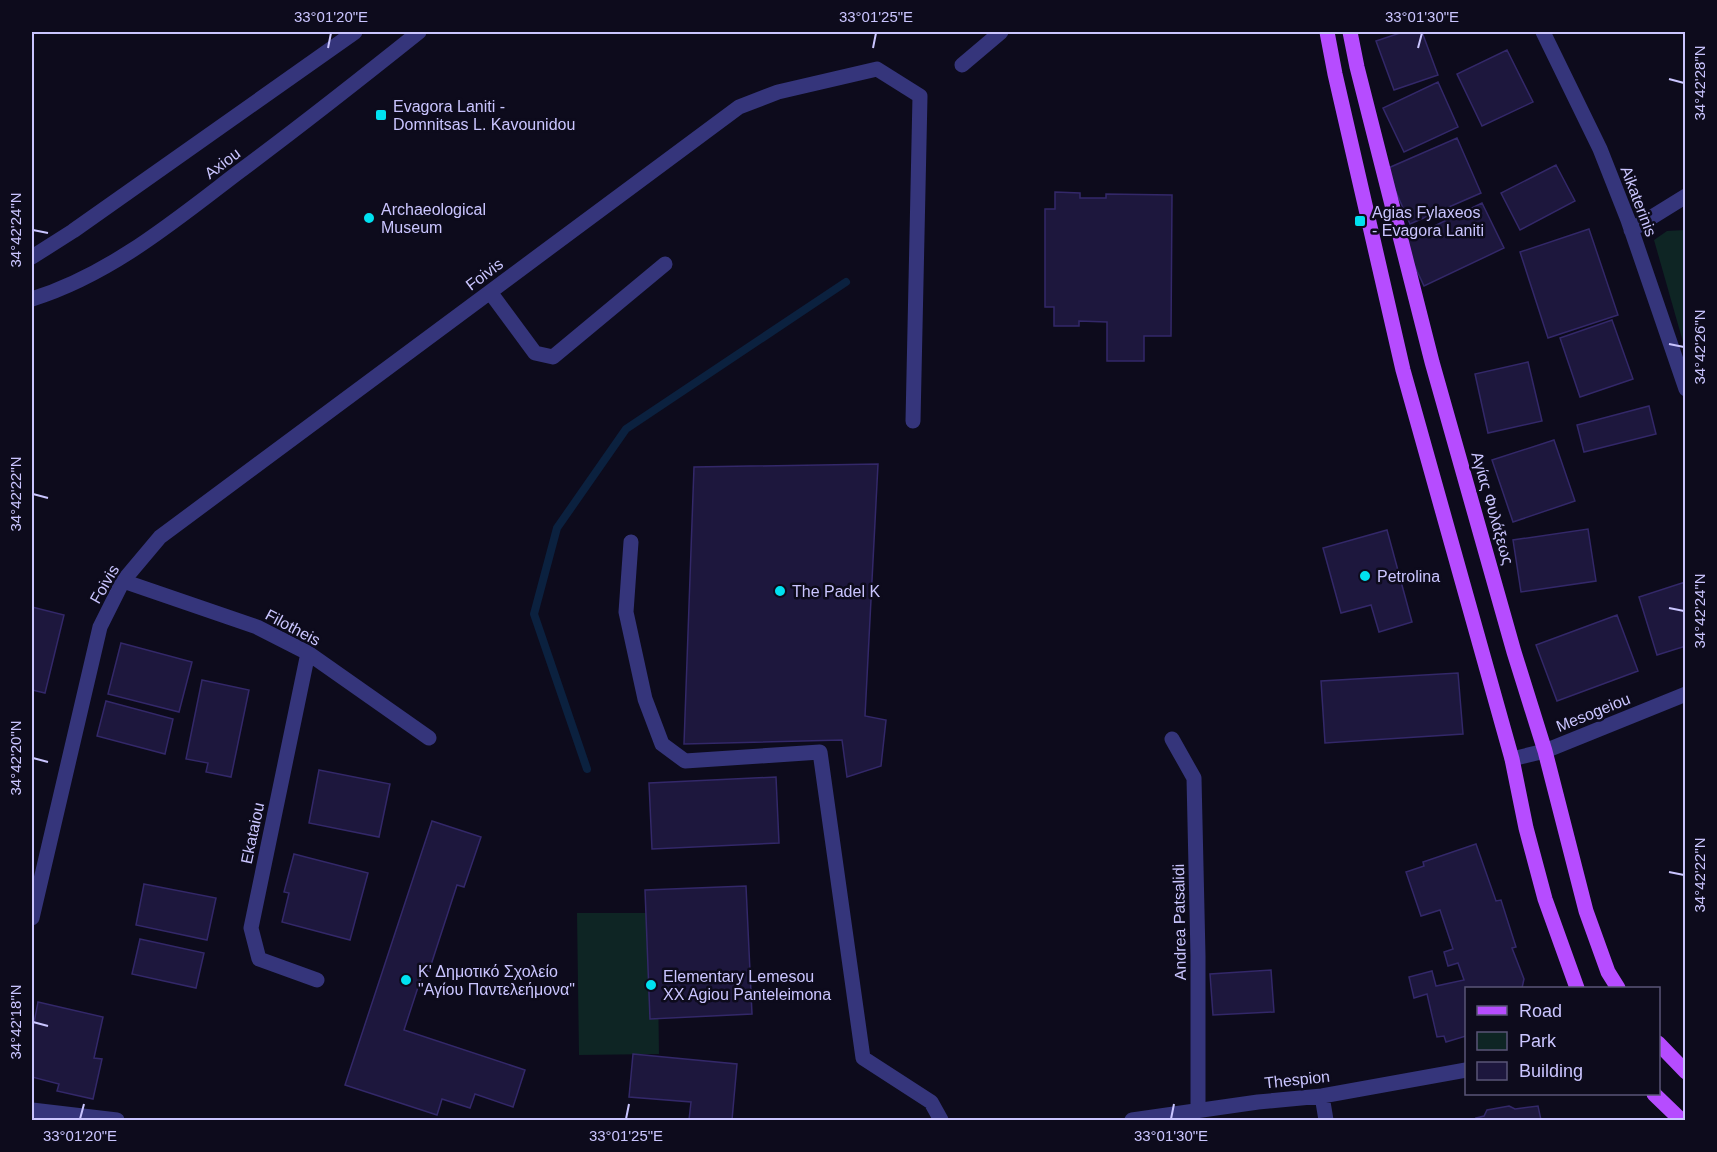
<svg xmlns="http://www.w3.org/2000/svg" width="1717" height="1152" font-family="Helvetica,sans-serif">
  <rect width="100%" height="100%" fill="#0d0b1c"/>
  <!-- green -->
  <path fill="#0e2524" d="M1685,230H1686L1685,349L1654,240L1667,231Z
    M577,913H657L659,1054L579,1055Z"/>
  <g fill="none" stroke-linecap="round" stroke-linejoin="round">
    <!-- stream -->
    <path stroke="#0b213f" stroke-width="8" d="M587,769L534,614L557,528L626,429L846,282"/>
  </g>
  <!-- building -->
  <path fill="#1d173d" stroke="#332869" stroke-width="1.5" d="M1403,32H1422L1438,75L1394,90L1376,41Z
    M1507,50L1533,102L1482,126L1457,74Z
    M1438,82L1458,127L1404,152L1383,108Z
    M1457,138L1481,193L1410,224L1386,169Z
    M1556,165L1575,201L1520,230L1501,193Z
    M1055,192L1080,193V198H1106V194L1172,195L1171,336H1144V361H1107V322L1079,321V326H1054V307H1045V209H1055Z
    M1482,203L1504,248L1424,286L1403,241Z
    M1589,229L1618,315L1548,338L1520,252Z
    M1612,320L1633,379L1580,397L1560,338Z
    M1528,362L1542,421L1488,433L1475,374Z
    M1649,406L1656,434L1584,452L1577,425Z
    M1554,440L1575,501L1513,522L1492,460Z
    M878,464L865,716L886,720L881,766L847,777L842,740L684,744L694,467Z
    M1588,529L1596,581L1521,592L1513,540Z
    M1387,530L1412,622L1379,632L1371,605L1341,613L1323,548Z
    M1685,582L1686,646L1657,655L1639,597Z
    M32,607L64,615L45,693L32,690Z
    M1617,615L1638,671L1557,701L1536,645Z
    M121,643L192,662L179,712L108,694Z
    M1458,673L1463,734L1325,743L1321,681Z
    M202,680L249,690L231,777L206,772L208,763L186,759Z
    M106,701L173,719L165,754L97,736Z
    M319,770L390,784L379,837L309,823Z
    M776,777L779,843L652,849L649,783Z
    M432,821L481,837L464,887L457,885L429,971L424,969L404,1030L525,1070L513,1107L475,1094L470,1108L442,1099L437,1115L345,1085Z
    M1476,844L1496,901L1501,900L1516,947L1512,948L1524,979L1522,988H1466V1036L1446,1042L1444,1036L1437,1037L1427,994L1414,998L1409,977L1432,971L1436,986L1464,980L1458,963L1448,966L1444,952L1453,949L1440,910L1421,916L1406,872L1424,866L1423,862Z
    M294,854L368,873L350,940L282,922L289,893L284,892Z
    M144,884L216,898L207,940L136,925Z
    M746,886L752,1014L650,1019L645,890Z
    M140,939L204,953L196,988L132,974Z
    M1271,970L1274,1012L1213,1015L1210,974Z
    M38,1002L103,1017L94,1058L102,1059L93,1099L57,1091L59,1084L32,1077V1033Z
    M633,1054L737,1064L732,1120H689L691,1102L629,1097Z
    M1509,1106L1515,1109L1538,1106L1541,1120H1477L1476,1118L1484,1116L1487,1110Z"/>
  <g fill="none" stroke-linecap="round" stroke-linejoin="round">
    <!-- minor -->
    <path stroke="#35357b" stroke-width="15" d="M1543,32L1600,149L1628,220L1686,389
      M962,65L1001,32
      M1631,230L1686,196
      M32,257L73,231L355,32
      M490,292L535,353L553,357L665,264
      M32,299C109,275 172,223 236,174C298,128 359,80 419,32
      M631,542L626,612L645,699L662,744L685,761L820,752L863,1058L931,1102L941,1120
      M123,581L257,627L308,653L429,738
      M308,653L251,928L259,959L317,980
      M1172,739L1194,778L1198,956V1110
      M1512,759L1545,751L1686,694
      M32,918L100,627L123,581L160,537L739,107L778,92L877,69L920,96L913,421
      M1322,1096L1326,1120
      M32,1110L117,1120
      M1132,1120L1258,1102L1322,1096L1466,1070"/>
    <!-- major -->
    <path stroke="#b64cff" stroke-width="15" d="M1327,32L1335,74L1403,370L1512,759L1526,828L1545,899L1577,988
      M1350,32L1357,67L1432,362L1514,652L1545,751L1586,911L1608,972L1618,988
      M1658,1043L1686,1072
      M1654,1094L1681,1120"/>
  </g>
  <!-- ticks -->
  <path fill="none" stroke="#cac5ff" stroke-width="2" d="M328,48L331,33M873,48L876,33M1418,48L1422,33M1669,79L1684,83M33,230L48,233M1669,344L1684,347M33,494L48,498M1669,608L1684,611M33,758L48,762M1669,872L1684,875M33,1022L48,1026M80,1119L84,1104M626,1119L629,1104M1171,1119L1174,1104"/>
  <!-- markers -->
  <g fill="#00e1f0" stroke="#0d0b1c" stroke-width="2">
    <rect x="375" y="109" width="12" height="12" rx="3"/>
    <circle cx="369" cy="218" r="6"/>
    <rect x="1354" y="215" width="12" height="12" rx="3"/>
    <circle cx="1365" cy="576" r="6"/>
    <circle cx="780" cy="591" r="6"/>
    <circle cx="406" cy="980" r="6"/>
    <circle cx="651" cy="985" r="6"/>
  </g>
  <g text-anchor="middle" stroke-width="5" stroke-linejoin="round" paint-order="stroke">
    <!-- poi labels -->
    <g font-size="16" fill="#cac5ff" stroke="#0d0b1c" text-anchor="start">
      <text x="393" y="112">Evagora Laniti -<tspan x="393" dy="18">Domnitsas L. Kavounidou</tspan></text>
      <text x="381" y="215">Archaeological<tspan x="381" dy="18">Museum</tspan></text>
      <text x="1372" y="218">Agias Fylaxeos<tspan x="1372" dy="18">- Evagora Laniti</tspan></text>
      <text x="1377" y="582">Petrolina</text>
      <text x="792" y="597">The Padel K</text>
      <text x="418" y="977">Κ' Δημοτικό Σχολείο<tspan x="418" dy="18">"Αγίου Παντελεήμονα"</tspan></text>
      <text x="663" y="982">Elementary Lemesou<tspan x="663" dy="18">XX Agiou Panteleimona</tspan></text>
    </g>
    <!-- street labels -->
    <g font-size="16" fill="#cac5ff" stroke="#0d0b1c">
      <text transform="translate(222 163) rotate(-37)" y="6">Axiou</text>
      <text transform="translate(1639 201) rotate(69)" y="6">Aikaterinis</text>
      <text transform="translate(484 274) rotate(-37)" y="6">Foivis</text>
      <text transform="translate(1493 508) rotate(74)" y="6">Αγίας Φυλάξεως</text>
      <text transform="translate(104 584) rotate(-60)" y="6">Foivis</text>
      <text transform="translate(293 627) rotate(28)" y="6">Filotheis</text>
      <text transform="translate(1593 712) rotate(-22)" y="6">Mesogeiou</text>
      <text transform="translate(252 833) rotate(-78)" y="6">Ekataiou</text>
      <text transform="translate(1179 922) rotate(-91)" y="6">Andrea Patsalidi</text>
      <text transform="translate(1297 1079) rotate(-6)" y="6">Thespion</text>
    </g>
  </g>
  <!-- border -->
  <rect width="1717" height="1152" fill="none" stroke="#0d0b1c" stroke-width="66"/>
  <!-- legend -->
  <rect x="1465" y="987" width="195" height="108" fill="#0d0b1c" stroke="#595577" stroke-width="1.5"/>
  <rect x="1477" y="1006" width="30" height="9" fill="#b64cff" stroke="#595577" stroke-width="1.5"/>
  <text x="1519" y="1017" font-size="18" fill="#cac5ff">Road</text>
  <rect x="1477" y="1032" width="30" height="18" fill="#0e2524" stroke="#595577" stroke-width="1.5"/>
  <text x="1519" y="1047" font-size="18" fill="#cac5ff">Park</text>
  <rect x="1477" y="1062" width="30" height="18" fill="#1d173d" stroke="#595577" stroke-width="1.5"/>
  <text x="1519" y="1077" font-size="18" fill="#cac5ff">Building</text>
  <rect x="33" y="33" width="1651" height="1086" fill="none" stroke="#cac5ff" stroke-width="2"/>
  <g font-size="15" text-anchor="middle" fill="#cac5ff">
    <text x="331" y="22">33°01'20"E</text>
    <text x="876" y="22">33°01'25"E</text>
    <text x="1422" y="22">33°01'30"E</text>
    <text transform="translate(1700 83) rotate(-90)" y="5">34°42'28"N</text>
    <text transform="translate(16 230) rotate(-90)" y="5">34°42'24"N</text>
    <text transform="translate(1700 347) rotate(-90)" y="5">34°42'26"N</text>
    <text transform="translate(16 494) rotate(-90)" y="5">34°42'22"N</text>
    <text transform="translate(1700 611) rotate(-90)" y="5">34°42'24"N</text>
    <text transform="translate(16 758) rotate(-90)" y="5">34°42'20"N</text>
    <text transform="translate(1700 875) rotate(-90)" y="5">34°42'22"N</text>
    <text transform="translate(16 1022) rotate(-90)" y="5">34°42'18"N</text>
    <text x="80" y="1141">33°01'20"E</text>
    <text x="626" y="1141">33°01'25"E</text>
    <text x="1171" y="1141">33°01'30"E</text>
  </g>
</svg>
